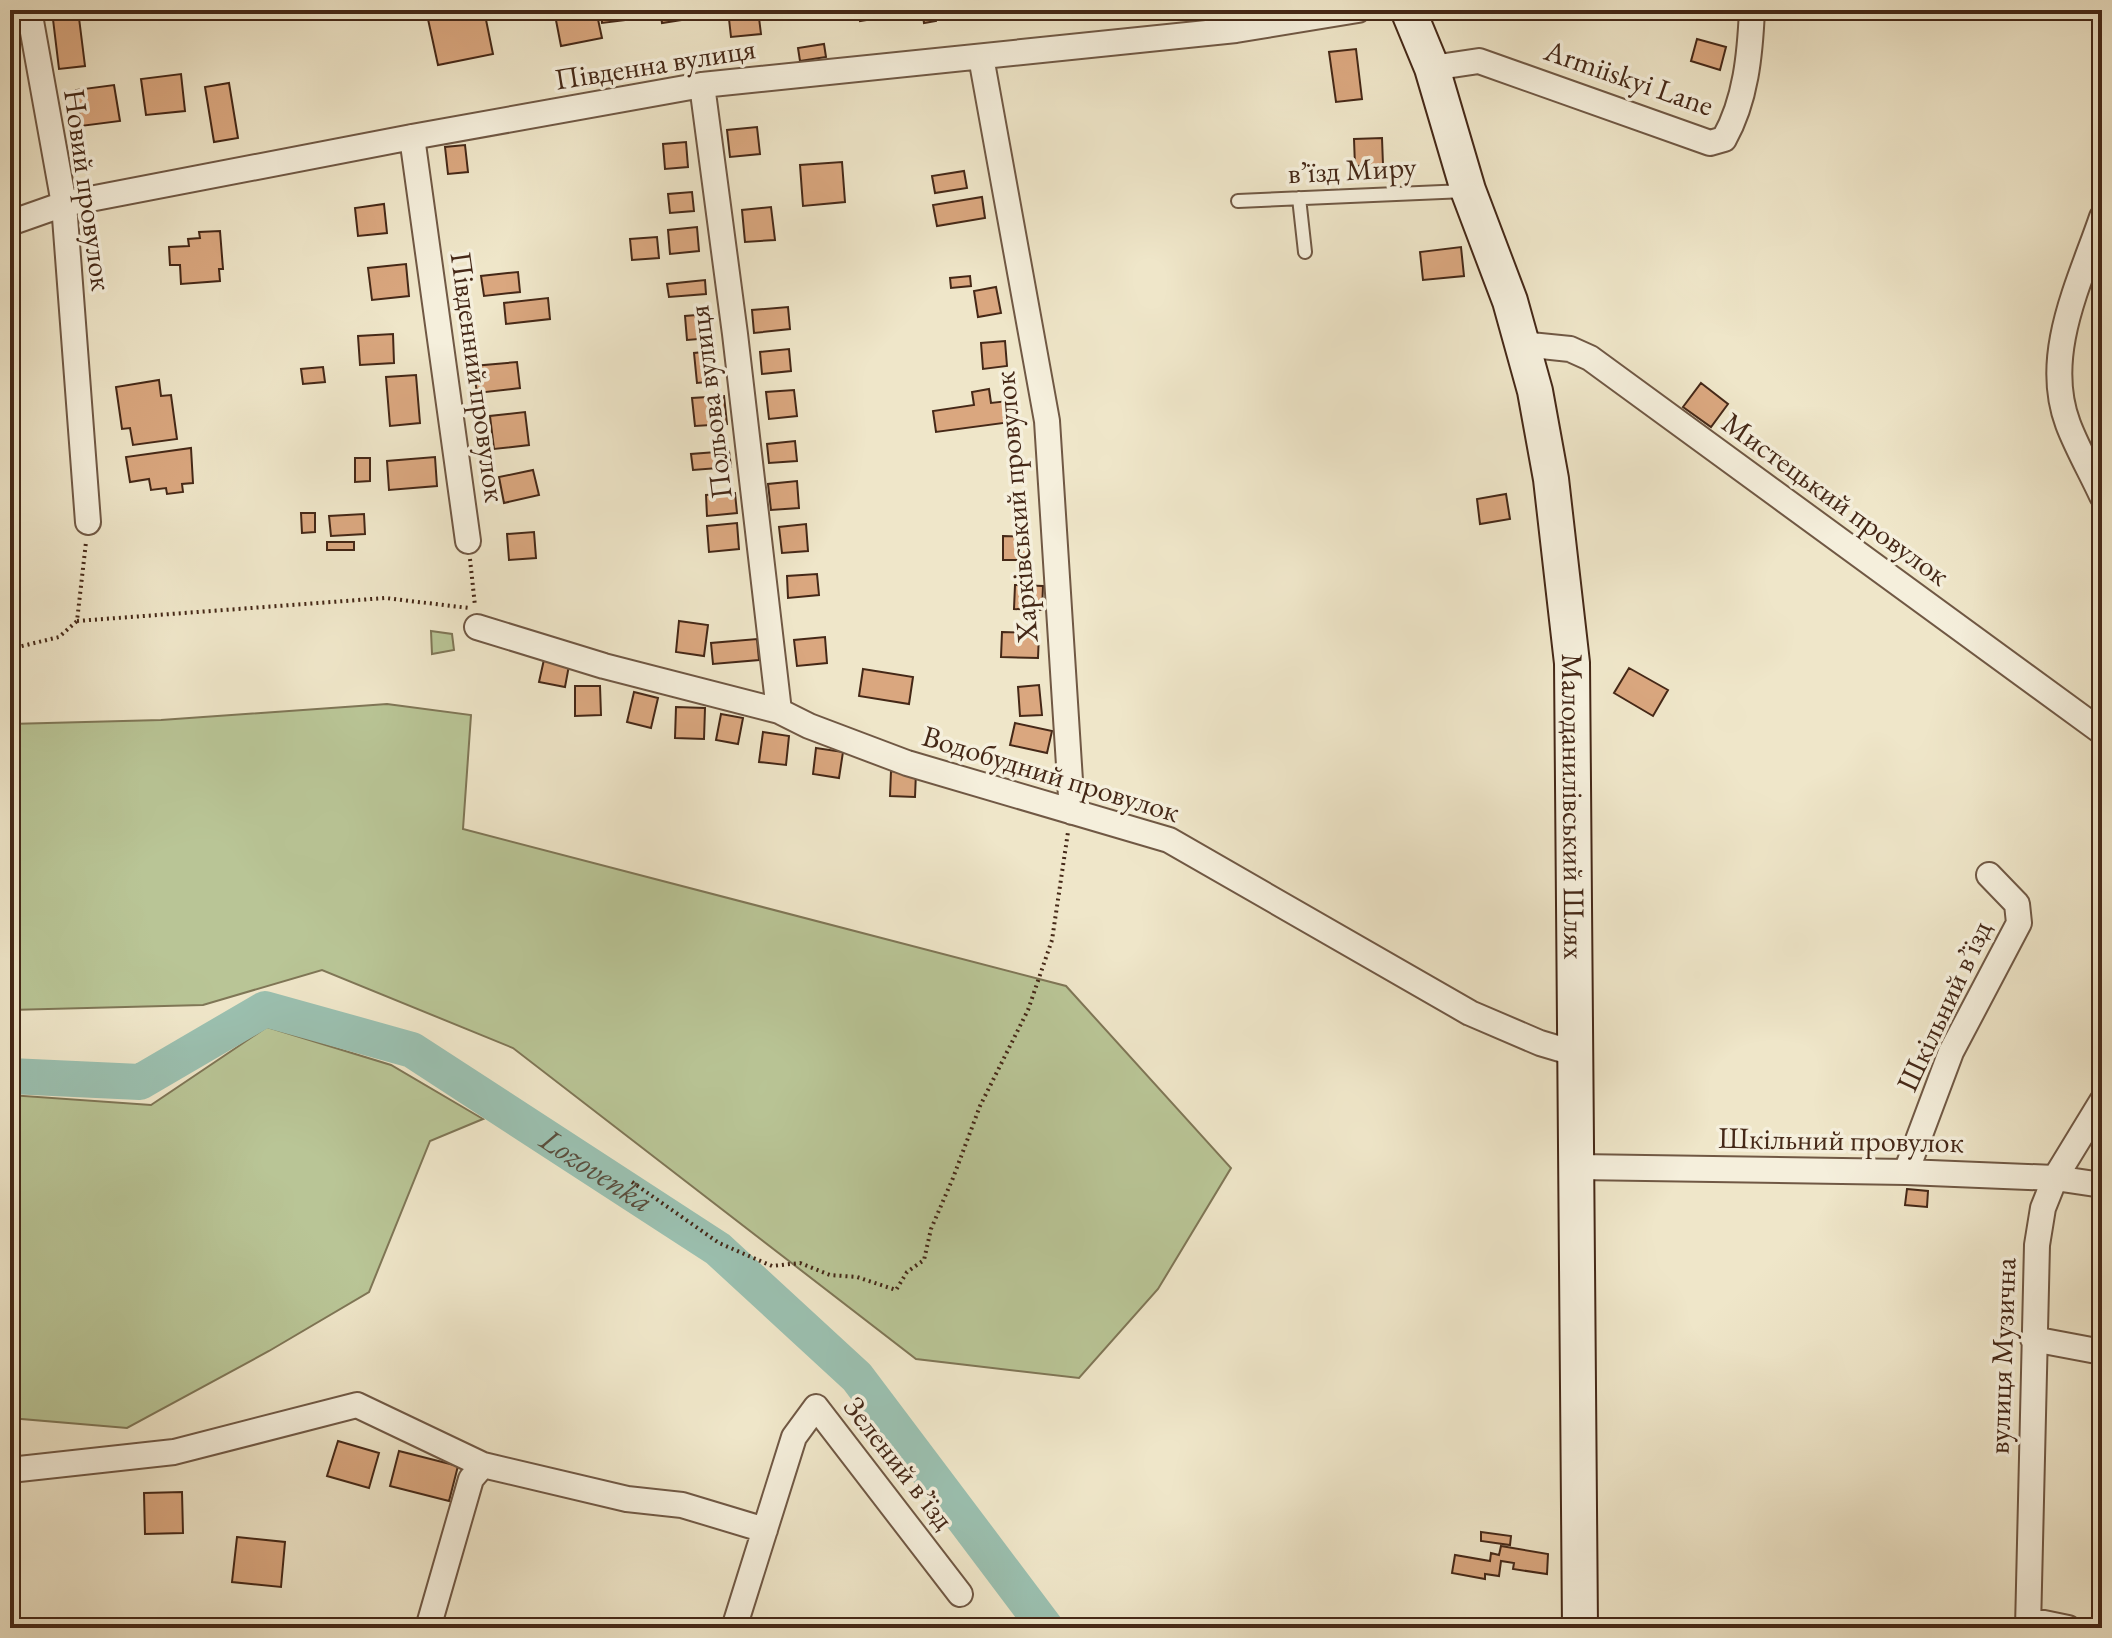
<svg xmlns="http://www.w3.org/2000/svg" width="2112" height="1638" font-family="'EB Garamond',serif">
  <rect width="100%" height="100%" fill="#efe6c9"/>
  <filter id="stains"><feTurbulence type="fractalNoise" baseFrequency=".0025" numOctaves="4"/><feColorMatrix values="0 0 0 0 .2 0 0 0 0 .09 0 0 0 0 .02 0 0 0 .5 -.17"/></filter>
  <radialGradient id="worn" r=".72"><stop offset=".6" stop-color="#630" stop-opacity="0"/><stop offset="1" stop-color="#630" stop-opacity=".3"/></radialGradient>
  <!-- green -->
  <path fill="#b9c596" stroke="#7f7656" stroke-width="2" d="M431,631L452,634L454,650L432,654Z
    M387,704L471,715L463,829L1066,986L1231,1168L1158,1289L1079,1378L916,1359L513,1048L322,970L203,1005L10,1010V724L161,720Z
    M267,1027L391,1065L483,1119L430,1141L369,1292L269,1351L127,1428L10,1418V1095L151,1105Z"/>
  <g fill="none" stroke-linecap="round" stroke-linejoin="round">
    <!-- river -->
    <path stroke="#9bc0b0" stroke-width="36" id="s1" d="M10,1076L140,1082L265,1009L412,1050L718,1249L857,1377L1046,1628"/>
  </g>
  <!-- building -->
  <path fill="#daa77f" stroke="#452817" stroke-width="2" d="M78,10L85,66L59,69L52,11Z
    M426,10H484L493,54L438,65Z
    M554,10H596L602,38L561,46Z
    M601,10H650L651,17L602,23Z
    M660,10H695V18L662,23Z
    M728,10H758L761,34L731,37Z
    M858,10H902L903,14L860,21Z
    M922,10H935L936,21L924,23Z
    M1697,39L1726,47L1720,70L1691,61Z
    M824,44L826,57L800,61L798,48Z
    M1356,49L1362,99L1336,102L1329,52Z
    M181,74L185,111L146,115L141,79Z
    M229,83L238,138L214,142L205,87Z
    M114,85L120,121L81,126L76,90Z
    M757,127L760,154L730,157L727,130Z
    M1382,138L1383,165L1355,166L1354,139Z
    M686,142L688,167L665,169L663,144Z
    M465,145L468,172L448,174L445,147Z
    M842,162L845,202L803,206L800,165Z
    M964,171L967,188L935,193L932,176Z
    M692,192L694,211L670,213L668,194Z
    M982,197L985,218L937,226L933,205Z
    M384,204L387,233L358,236L355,208Z
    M771,207L775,240L745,242L742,210Z
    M697,227L699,251L670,254L668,230Z
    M220,231L223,269H219L220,281L181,284L180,265H170L169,247L189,246L188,239L200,238L199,232Z
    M657,237L659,258L632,260L630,239Z
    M1461,247L1464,276L1423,280L1420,252Z
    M406,264L409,296L372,300L368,268Z
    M518,272L520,292L484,296L481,276Z
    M970,276L971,286L951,288L950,278Z
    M705,280L706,294L669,297L667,284Z
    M996,287L1001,313L978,317L974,291Z
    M548,298L550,319L506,324L504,303Z
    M788,307L790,329L754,333L752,310Z
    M709,314L711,338L687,340L685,316Z
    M393,334L394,363L360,365L358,336Z
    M1005,341L1007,366L983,369L981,343Z
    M789,349L791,371L762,374L760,352Z
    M714,351L717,381L697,383L694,353Z
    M517,362L520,388L477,393L473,366Z
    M323,367L325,382L303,384L301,369Z
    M416,375L420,423L390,426L386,377Z
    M159,380L161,396L171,395L177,439L133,445L130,428L122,429L116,387Z
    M1701,383L1728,404L1711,427L1683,407Z
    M989,389L991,403L1008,401L1011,422L936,432L933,411L974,405L972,392Z
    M794,390L797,416L769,419L766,392Z
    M724,396L727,424L695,426L692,398Z
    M525,412L529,445L494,449L490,416Z
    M795,441L797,461L769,463L767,444Z
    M191,448L193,483L182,484L183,492L167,494L166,488L151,490L149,479L130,482L126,457Z
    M729,451L731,467L693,470L691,454Z
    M435,457L437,486L389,490L387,461Z
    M355,458H370V481L355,482Z
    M533,470L539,495L504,503L499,477Z
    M797,481L799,508L771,510L768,484Z
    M735,493L737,513L707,516L706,495Z
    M1506,494L1510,519L1480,524L1477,499Z
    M301,513H315V532L302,533Z
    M364,514L365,534L331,536L329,516Z
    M737,523L739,549L709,552L707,526Z
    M806,524L808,551L782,553L779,527Z
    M534,532L536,558L509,560L507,534Z
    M1003,536L1028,537L1027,560H1003Z
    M327,542H354V550H327Z
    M817,574L819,595L788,598L787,576Z
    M1015,585L1043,586L1042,610L1014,609Z
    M679,621L708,625L704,656L676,652Z
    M1002,632L1039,633L1038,658L1001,657Z
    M825,637L827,663L797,666L794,640Z
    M757,639L759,660L713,664L711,643Z
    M545,655L570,660L565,687L539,682Z
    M1629,668L1668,690L1653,716L1614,693Z
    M863,669L913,677L909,704L859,696Z
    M1039,685L1042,715L1020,716L1018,687Z
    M575,686H600L601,715L575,716Z
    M634,692L658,698L651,728L627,722Z
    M676,707L705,708L704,739L675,738Z
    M721,714L743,718L738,744L716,740Z
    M1015,723L1052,731L1047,753L1010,745Z
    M763,732L789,736L786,765L759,762Z
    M816,748L843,752L839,778L813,774Z
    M891,771L916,772L915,797L890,796Z
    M1907,1189L1928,1191L1927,1207L1905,1205Z
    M338,1441L379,1453L369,1488L327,1476Z
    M399,1451L458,1466L449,1501L390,1486Z
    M182,1492L183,1533L145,1534L144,1493Z
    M1481,1532L1511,1536L1510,1545L1481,1541Z
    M237,1537L285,1542L281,1587L232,1582Z
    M1501,1546L1548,1554L1547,1574L1513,1569L1514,1563L1501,1561L1499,1576L1485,1574V1579L1452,1573L1455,1555L1490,1561L1491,1553L1499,1555Z"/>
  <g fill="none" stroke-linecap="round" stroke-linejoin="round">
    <defs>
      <path id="lane" d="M1299,198L1305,252
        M1238,201L1465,191"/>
      <path id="street" d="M29,10L64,204L88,522
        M981,57L1047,421L1072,812
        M1432,68L1479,61L1710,143L1724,139C1746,100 1750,54 1752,10
        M702,85L735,334L779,711
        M412,137L468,541
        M2102,217C2080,282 2042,355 2068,424C2077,448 2091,472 2102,496
        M10,223L64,204L412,137L702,85L1236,30L1358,10
        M1522,344L1570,349L1590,358L2102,732
        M477,627L604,666L779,711L809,726L907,763L1169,840L1470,1013L1540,1043L1577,1054
        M1578,1167L1906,1172L2055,1178L2102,1185
        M1906,1172L1951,1052L2019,923L2017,904L1989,875
        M2033,1339L2102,1352
        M10,1470L174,1452L357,1405L483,1465L627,1499L682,1505L765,1530
        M2029,1620L2068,1628
        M428,1628L471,1479L483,1465
        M734,1628L794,1437L816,1407L960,1594
        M2028,1628L2037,1245L2043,1208L2055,1178L2102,1101"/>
      <g id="secondary">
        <path id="s2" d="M1408,10L1432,68L1468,190L1510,301L1535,391L1551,479L1572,663L1580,1628"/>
      </g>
    </defs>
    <!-- lane casing -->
    <use href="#lane" stroke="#705844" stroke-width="16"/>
    <!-- street casing -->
    <use href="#street" stroke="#705844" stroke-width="28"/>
    <!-- secondary casing -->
    <use href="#secondary" stroke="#452817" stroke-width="38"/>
    <!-- path -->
    <path stroke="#452817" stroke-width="4" stroke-dasharray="2 4" stroke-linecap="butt" d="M470,559L475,606
      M77,621L385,598L469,608
      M10,649L59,637L77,621L86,542
      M632,1182L719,1243L772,1266L800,1263L830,1275L857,1277L896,1290L907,1272L924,1260L931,1229L953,1178L980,1106L1028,1010L1052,940L1068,832"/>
    <!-- lane -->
    <use href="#lane" stroke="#f5efdc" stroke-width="12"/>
    <!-- street -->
    <use href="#street" stroke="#f5efdc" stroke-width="24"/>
    <!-- secondary -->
    <use href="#secondary" stroke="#f5efdc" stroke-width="34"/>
  </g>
  <g text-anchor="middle" stroke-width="7" stroke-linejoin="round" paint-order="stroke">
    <!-- street labels -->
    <g font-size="30" fill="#452817" stroke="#f5efdc">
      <text transform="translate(655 64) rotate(-9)" y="10">Південна вулиця</text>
      <text transform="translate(1629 78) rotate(19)" y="10">Armiiskyi Lane</text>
      <text transform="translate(1352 170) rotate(-3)" y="10">в’їзд Миру</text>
      <text transform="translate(88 190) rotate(82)" y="10">Новий провулок</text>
      <text transform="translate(478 377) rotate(82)" y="10">Південний провулок</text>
      <text transform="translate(710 402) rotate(-97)" y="10">Польова вулиця</text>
      <text transform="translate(1836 499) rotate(36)" y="10">Мистецький провулок</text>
      <text transform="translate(1016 507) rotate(-95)" y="10">Харківський провулок</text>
      <text transform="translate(1051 774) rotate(17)" y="10">Водобудний провулок</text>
      <text dy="10" stroke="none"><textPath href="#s2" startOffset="820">Малоданилівський Шлях</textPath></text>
      <text transform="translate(1944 1006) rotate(-65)" y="10">Шкільний в’їзд</text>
      <text transform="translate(1841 1140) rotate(1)" y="10">Шкільний провулок</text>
      <text transform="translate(2002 1356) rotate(-88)" y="10">вулиця Музична</text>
      <text transform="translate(899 1463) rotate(52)" y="10">Зелений в’їзд</text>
    </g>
    <!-- water labels -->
    <g font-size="32" font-style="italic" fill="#5a4e3d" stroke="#f5efdc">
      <text dy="11" stroke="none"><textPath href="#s1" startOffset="648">Lozovenka</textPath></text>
    </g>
  </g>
  <!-- margin -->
  <rect width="2112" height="1638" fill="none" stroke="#efe6c9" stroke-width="40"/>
  <rect x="12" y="12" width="2088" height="1614" fill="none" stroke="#452817" stroke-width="4"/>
  <rect x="20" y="20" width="2072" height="1598" fill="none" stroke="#452817" stroke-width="2"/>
  <rect width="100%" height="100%" filter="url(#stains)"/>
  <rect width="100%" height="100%" fill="url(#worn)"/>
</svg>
